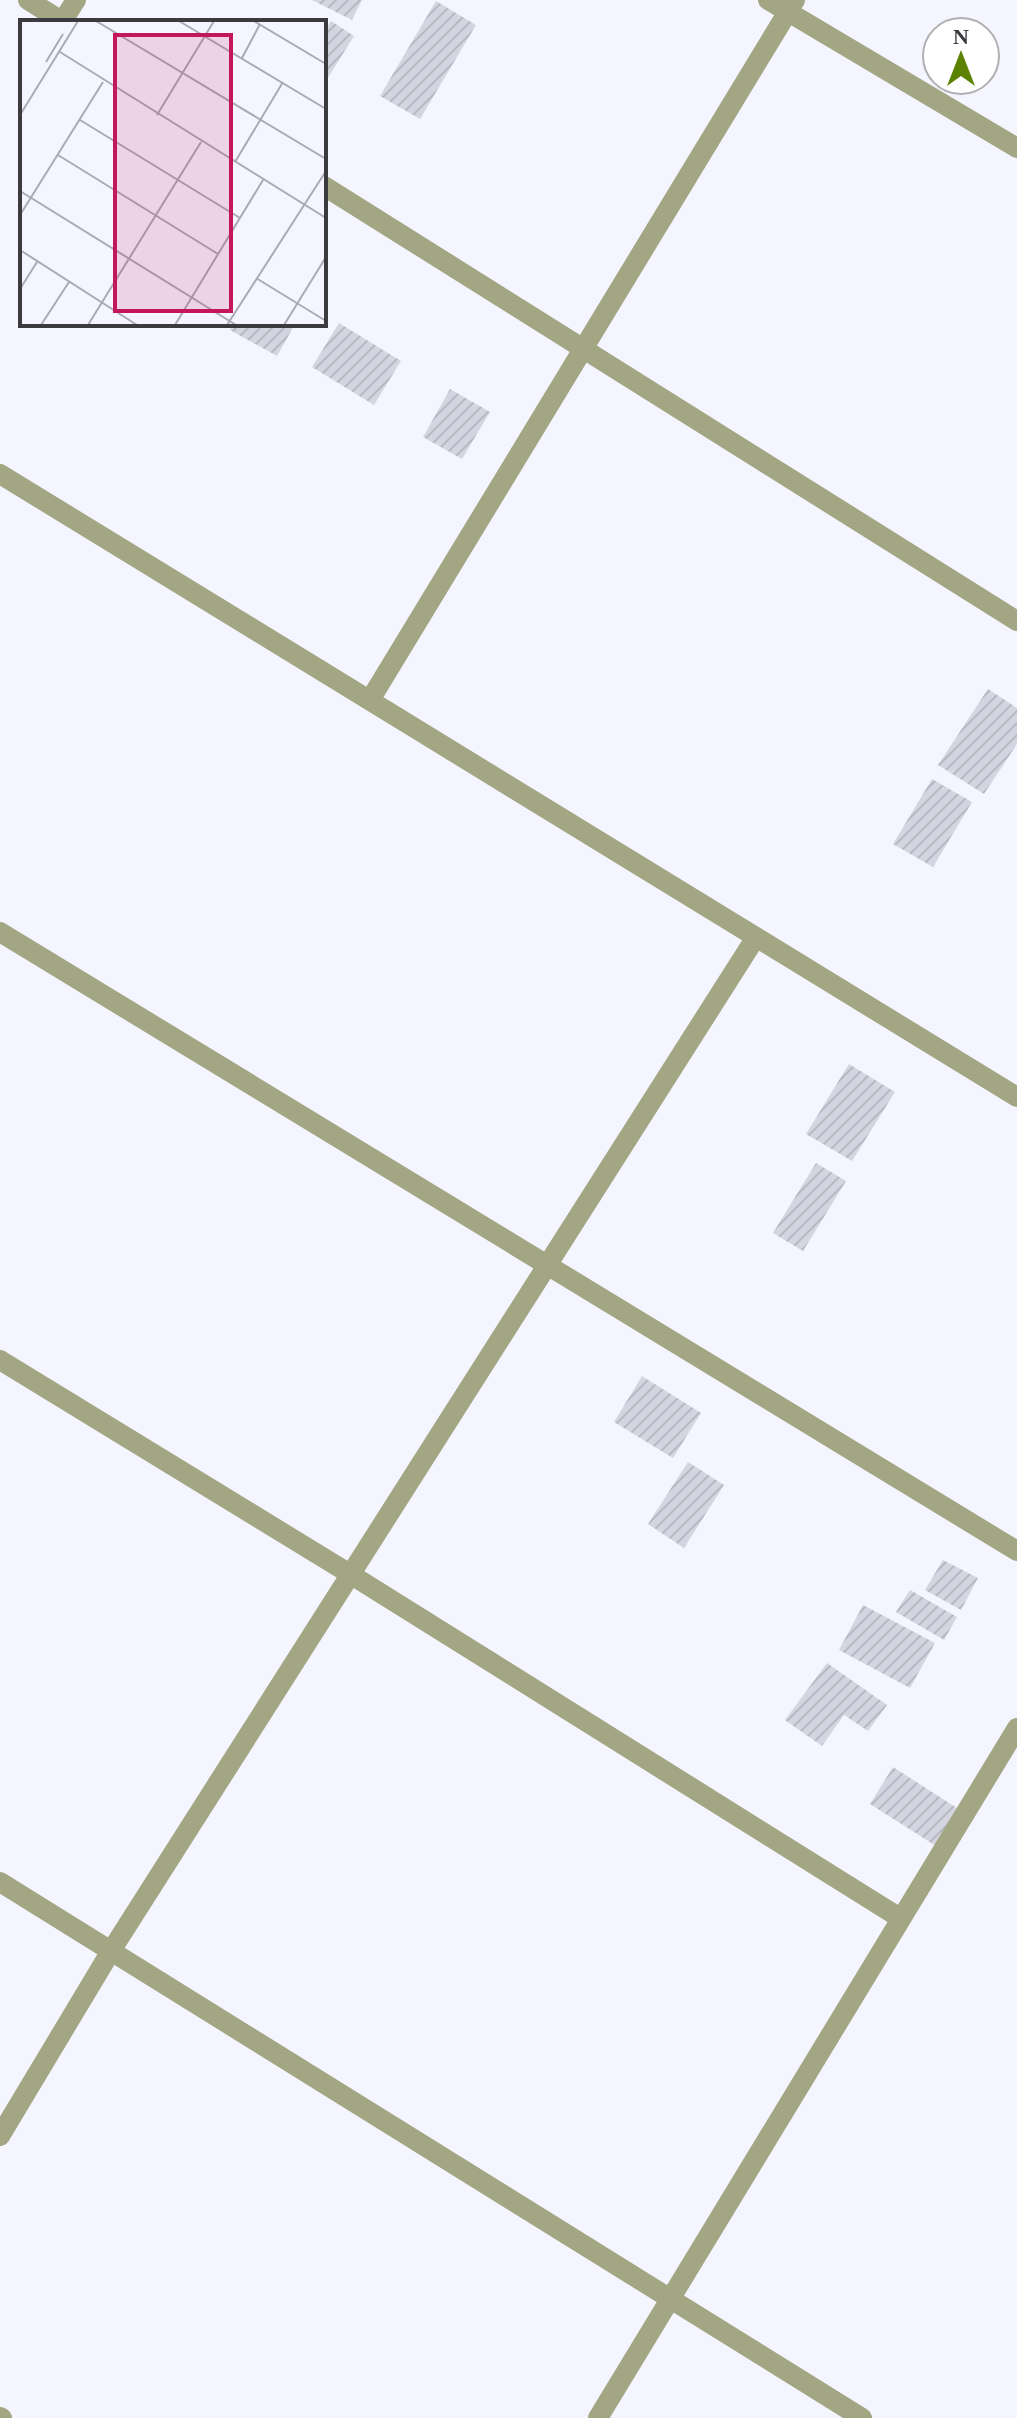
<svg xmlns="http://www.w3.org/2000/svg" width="1017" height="2418" font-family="Georgia,serif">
  <defs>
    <pattern id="building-hatch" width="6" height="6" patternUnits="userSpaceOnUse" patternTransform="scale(2)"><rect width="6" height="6" fill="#d4d5e0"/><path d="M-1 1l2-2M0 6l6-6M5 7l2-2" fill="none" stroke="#b7b8c1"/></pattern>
  </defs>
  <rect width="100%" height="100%" fill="#f4f5fe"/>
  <!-- building -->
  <path fill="url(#building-hatch)" d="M312,0H362L352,20Z
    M436,1L476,25L420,119L380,96Z
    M331,21L354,36L324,84V32Z
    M339,323L401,361L374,405L312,367Z
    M234,324H295L277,356L230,330Z
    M450,389L490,412L462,459L423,437Z
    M988,689L1017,708V744L984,794L938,765Z
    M932,779L972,802L933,867L893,844Z
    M849,1064L895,1092L852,1161L806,1134Z
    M816,1163L846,1181L803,1251L773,1233Z
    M642,1376L701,1413L673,1458L614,1422Z
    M688,1462L724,1485L684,1548L648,1524Z
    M943,1560L978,1578L961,1610L925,1590Z
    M910,1590L957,1617L944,1640L896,1612Z
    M863,1605L935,1643L910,1688L839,1650Z
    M827,1663L887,1705L868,1731L844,1715L822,1746L785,1720Z
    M893,1767L960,1810L936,1846L870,1804Z"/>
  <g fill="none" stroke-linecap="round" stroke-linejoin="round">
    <!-- minor -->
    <path stroke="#a2a683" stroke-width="20" d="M28,0L63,22
      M768,0L1017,148
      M62,22L76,0
      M324,186L1017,621
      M0,474L1017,1097
      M370,700L795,0
      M0,932L1017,1551
      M0,1360L350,1574L900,1918
      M0,2136L111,1951L756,937
      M0,2417L2,2418
      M598,2418L1017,1728"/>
    <!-- tertiary -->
    <path stroke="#a2a683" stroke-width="20" d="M0,1882L862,2418"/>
  </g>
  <!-- overview -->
  <g transform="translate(20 20)">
    <rect width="306" height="306" fill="#f4f5fe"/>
    <path fill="none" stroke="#aaaab2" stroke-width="2" d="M76,1L306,139M159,1L306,89M234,1L306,44M40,32L306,198M222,38L240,4M26,42L43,14M0,95L58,1M137,95L194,1M60,100L220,198M38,135L198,234M215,142L263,62M0,171L216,305M0,195L83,62M0,230L117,305M236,258L306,301M0,269L17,242M21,305L49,262M68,305L181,122M155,305L243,160M207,305L306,151M264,305L306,237"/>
    <path fill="#c2185b" fill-opacity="0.15" stroke="#c2185b" stroke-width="4" d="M95,15H211V291H95Z"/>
    <rect width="306" height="306" fill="none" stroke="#3a3a3f" stroke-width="4"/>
  </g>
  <!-- north arrow -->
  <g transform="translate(961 56)"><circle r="38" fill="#ffffff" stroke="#b0b0b2" stroke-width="2"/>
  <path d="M0-6L14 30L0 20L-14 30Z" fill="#5c8201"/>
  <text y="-12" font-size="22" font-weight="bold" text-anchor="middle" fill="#3a3a3f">N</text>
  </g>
</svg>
